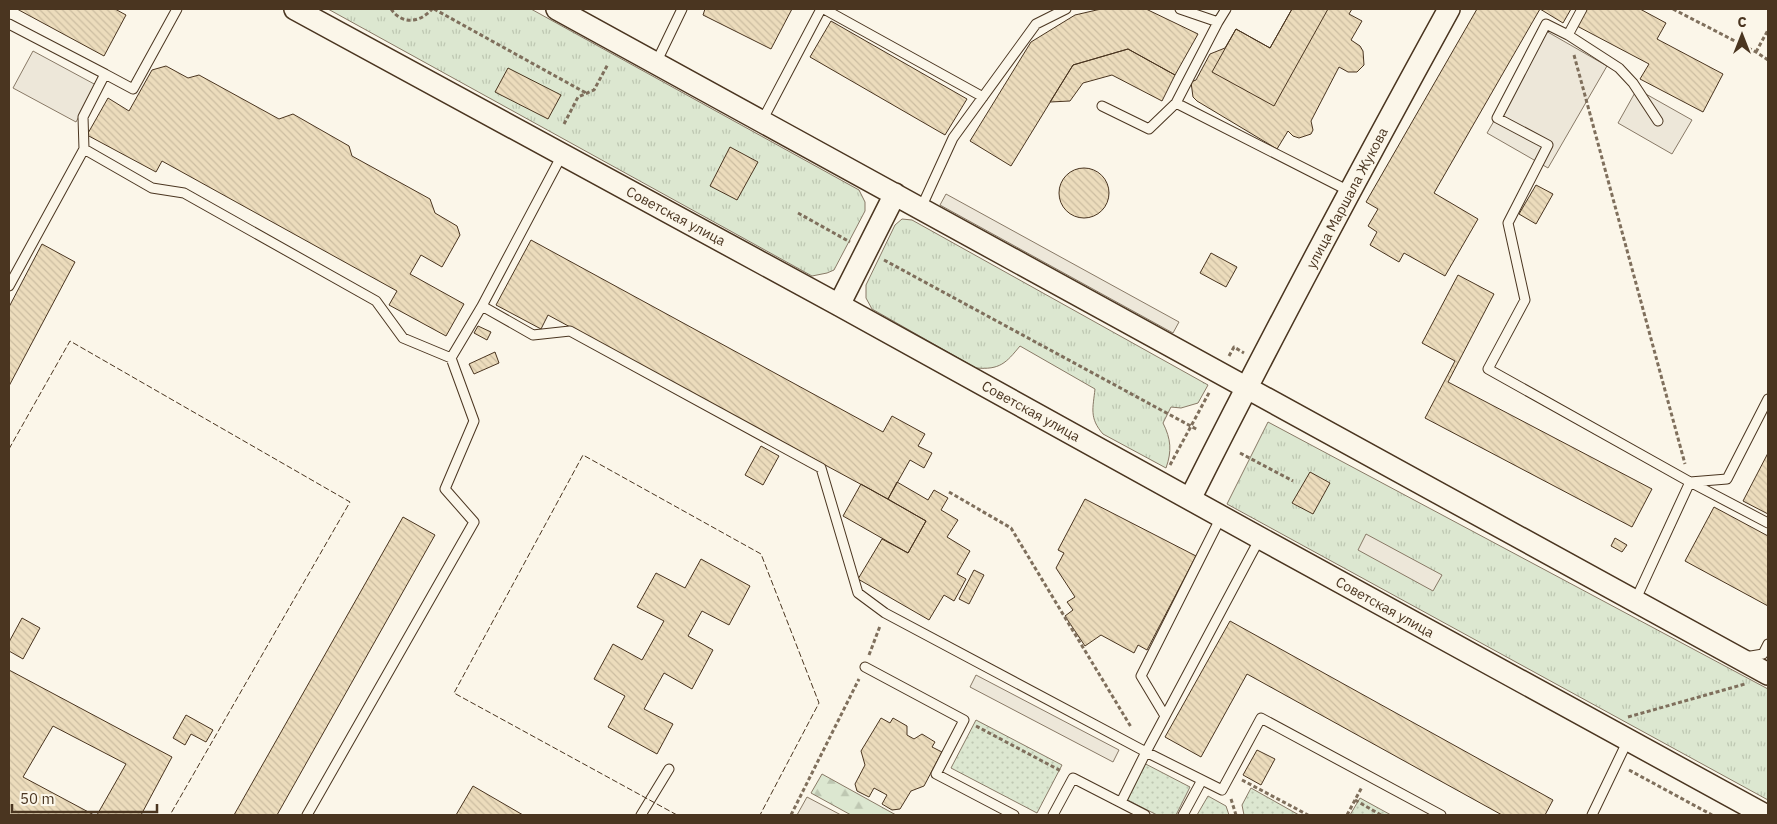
<svg xmlns="http://www.w3.org/2000/svg" width="1777" height="824" font-family="'IBM Plex Sans',sans-serif">
  <defs>
    <pattern id="grass-dots" width="8" height="8" patternUnits="userSpaceOnUse" patternTransform="scale(1.25)"><rect width="8" height="8" fill="#dce7d0"/><path d="M2 2h.1M6 6h.1" fill="none" stroke="#bec7b2" stroke-width="1.8" stroke-linecap="round"/></pattern>
    <pattern id="forest-firs" width="22" height="20" patternUnits="userSpaceOnUse" patternTransform="scale(1.25)"><rect width="22" height="20" fill="#dce7d0"/><path d="M5 1l3.5 6h-7zM16 11l3.5 6h-7z" fill="#bec7b2"/></pattern>
    <pattern id="park-tufts" width="24" height="20" patternUnits="userSpaceOnUse" patternTransform="scale(1.25)"><rect width="24" height="20" fill="#dce7d0"/><path d="M3 7l-1-3M5 7V3M7 7l1-3M15 17l-1-3M17 17v-4M19 17l1-3" fill="none" stroke="#bec7b2"/></pattern>
    <pattern id="building-back-hatch" width="6" height="6" patternUnits="userSpaceOnUse" patternTransform="scale(1.25)"><rect width="6" height="6" fill="#ecdcbc"/><path d="M-1 5l2 2M0 0l6 6M5-1l2 2" fill="none" stroke="#ccbda1"/></pattern>
  </defs>
  <rect width="100%" height="100%" fill="#fbf6e9"/>
  <!-- grass -->
  <path fill="url(#grass-dots)" stroke="#887966" d="M976,720L1062,765L1037,813L951,768Z
    M1138,760L1190,787L1176,815H1157L1120,796Z
    M1251,788L1299,815H1244L1242,805Z
    M1208,796L1226,806L1229,815H1197Z
    M1360,798L1391,815H1350Z"/>
  <!-- forest -->
  <path fill="url(#forest-firs)" stroke="#887966" d="M822,774L896,815H851L811,793Z"/>
  <!-- park -->
  <path fill="url(#park-tufts)" stroke="#887966" d="M328,9H531L859,190L865,202V211L834,270L827,273L812,276Z
    M902,219L912,220L1208,385L1198,403L1181,408L1171,407L1163,423C1171,439 1172,451 1166,468L1103,434C1089,418 1093,408 1095,389L1020,346C1006,363 1000,370 976,368L872,309L866,298V285L895,225Z
    M1268,422L1768,689V800L1227,504Z"/>
  <!-- parking -->
  <path fill="#ede7d9" stroke="#887966" d="M1546,31L1607,66L1548,168L1487,133Z
    M33,51L96,85L76,122L13,88Z
    M1637,89L1692,120L1672,154L1618,123Z
    M946,194L1179,322L1173,333L940,205Z
    M1366,534L1442,575L1433,591L1358,550Z
    M976,675L1119,750L1113,762L970,687Z
    M807,797L841,815H797Z"/>
  <!-- building -->
  <path fill="url(#building-back-hatch)" stroke="#4a3520" d="M17,9H115L126,15L104,56Z
    M705,9H792L771,49L703,15Z
    M1101,9H1146L1198,34L1175,75L1128,49L1073,65L1011,166L970,141L1031,42L1075,15Z
    M1292,9H1328L1274,106L1212,72L1236,29L1270,48Z
    M1292,9H1352L1349,14L1362,21L1351,40L1360,46L1363,51L1364,65L1357,72H1348L1339,67L1311,121L1313,130L1311,134L1299,138L1293,136L1288,131L1277,149L1197,101L1193,97L1191,82L1196,80L1210,54L1225,48L1236,29L1270,48Z
    M1477,9H1571L1563,23L1540,9L1434,193L1478,219L1445,276L1404,253L1399,262L1370,245L1377,232L1368,226L1378,209L1366,202Z
    M1586,9H1640L1666,23L1657,39L1723,74L1703,112L1640,79L1649,64L1577,26Z
    M831,21L967,99L945,135L810,57Z
    M1128,49L1175,75L1162,101L1112,75L1083,83L1070,101L1050,102L1073,65Z
    M166,66L188,78L199,75L279,119L293,114L349,146L352,156L430,199L435,213L457,226L460,235L442,267L421,255L410,274L464,304L446,336L389,305L397,291L162,161L156,172L87,135L108,98L129,111L152,70Z
    M508,68L561,95L548,119L495,92Z
    M730,147L758,162L737,200L710,186Z
    M1059 193a25 25 0 1 1 50 0a25 25 0 1 1-50 0Z
    M1536,185L1553,194L1536,224L1519,214Z
    M531,240L883,432L892,416L925,434L918,446L932,453L924,468L910,460L888,499L548,315L541,329L496,305Z
    M42,244L75,262L9,386V307Z
    M1211,253L1237,267L1226,287L1200,273Z
    M1458,275L1494,294L1448,382L1652,489L1632,527L1425,418L1455,361L1422,343Z
    M478,326L491,332L487,340L474,333Z
    M495,352L499,363L474,374L469,364Z
    M761,446L779,456L763,485L745,475Z
    M1768,453V514L1743,501Z
    M1310,472L1330,483L1313,514L1292,503Z
    M897,482L928,500L934,490L948,498L941,510L958,520L947,537L970,551L957,574L966,579L954,601L944,595L929,620L858,579L882,539L908,553L926,521L888,499Z
    M861,484L926,521L908,553L843,516Z
    M1085,499L1196,556L1147,650L1138,645L1134,653L1101,635L1085,646L1065,616L1073,610L1067,602L1075,597L1056,568L1064,553L1058,550Z
    M1714,507L1768,536V606L1685,561Z
    M403,517L435,535L277,815H234Z
    M1615,538L1627,545L1622,552L1611,546Z
    M701,559L750,586L729,625L702,611L688,636L713,650L692,689L664,673L644,709L673,724L657,754L608,727L625,696L594,679L613,644L642,660L664,621L637,607L656,573L685,588Z
    M974,570L984,575L969,604L959,599Z
    M22,618L40,628L23,659L9,651V642Z
    M1230,621L1553,800L1545,815H1502L1247,674L1201,757L1165,737Z
    M9,670L172,757L141,815H97L126,764L53,726L23,777L94,815H9Z
    M186,715L213,730L206,742L191,734L185,745L173,738Z
    M881,718L890,723L893,718L907,726V735L914,739L922,734L935,742L932,747L942,752L924,786L911,791L900,809L892,810L882,804L887,795L874,788L869,797L857,791L855,784L865,765L861,751Z
    M1257,750L1275,759L1261,785L1243,775Z
    M473,786L523,815H456Z"/>
  <g fill="none" stroke-linecap="round" stroke-linejoin="round">
    <defs>
      <path id="service" d="M824,9L983,97
        M1582,9L1568,35L1546,24L1497,118L1548,145L1508,223L1525,300L1488,369L1690,482L1635,601
        M1218,22L1226,9
        M9,24L105,74
        M1568,35L1619,68L1633,83L1658,121
        M656,63L682,9
        M1176,103L1218,22L1180,9
        M1102,106L1149,129L1176,103L1349,191
        M762,121L821,9
        M84,149L152,188L184,193L376,301L403,338L451,358L482,306L562,155
        M921,208L953,138L1036,24L1066,9
        M9,286L84,149L83,117L105,74L133,89L177,9
        M482,306L533,335L570,331L821,468L858,593L885,613L1146,752L1260,538
        M1690,482L1727,479L1768,399
        M1690,482L1768,523
        M1745,657L1763,654L1768,644
        M865,667L964,720L936,774L1014,815
        M1165,716L1141,676L1221,517
        M1121,802L1146,752L1222,790L1261,718L1441,815
        M307,815L474,522L445,489L474,421L451,358
        M641,815L669,769
        M1053,815L1073,778L1145,815
        M1183,815L1202,780
        M1592,815L1628,740"/>
      <path id="tertiary" d="M295,9L839,305L1260,538L1765,815
        M557,9L1768,674
        M839,305L895,194
        M1190,499C1273,334 1360,171 1449,9"/>
    </defs>
    <!-- service casing -->
    <use href="#service" stroke="#4a3520" stroke-width="11"/>
    <!-- tertiary casing -->
    <use href="#tertiary" stroke="#4a3520" stroke-width="24"/>
    <!-- path -->
    <path stroke="#7f6f5c" stroke-width="3" stroke-dasharray="4 2.5" stroke-linecap="butt" d="M391,9C402,25 420,23 432,9
      M434,9L586,93
      M1673,9L1756,52L1768,60
      M1756,52L1768,30
      M1574,55L1685,464
      M564,124L578,97L594,90L608,64
      M798,213L850,242
      M884,260L1198,430
      M1229,356L1234,347L1244,353
      M1240,453L1293,481
      M1170,465L1210,391
      M949,492L1011,528L1131,727
      M869,655L880,626
      M1628,717L1745,684
      M976,726L1061,771
      M1629,770L1712,815
      M1242,780L1308,815
      M1231,799L1236,815
      M1355,800L1381,815
      M791,815L859,679
      M1347,815L1362,787"/>
    <!-- service -->
    <use href="#service" stroke="#fbf6e9" stroke-width="9"/>
    <!-- tertiary -->
    <use href="#tertiary" stroke="#fbf6e9" stroke-width="21"/>
    <!-- fence -->
    <path stroke="#4a3520" stroke-width="1" stroke-dasharray="6 2.5" stroke-linecap="butt" d="M9,449L70,341L350,502L170,815
      M677,815L454,693L583,455L761,554L819,703L760,815"/>
  </g>
  <g text-anchor="middle" stroke-width="4" stroke-linejoin="round" paint-order="stroke">
    <!-- street labels -->
    <g font-size="14" fill="#4a3520" stroke="#fbf6e9">
      <text transform="translate(1347 198) rotate(-62)" y="5">улица Маршала Жукова</text>
      <text transform="translate(676 216) rotate(28)" y="5">Советская улица</text>
      <text transform="translate(1031 411) rotate(29)" y="5">Советская улица</text>
      <text transform="translate(1385 607) rotate(29)" y="5">Советская улица</text>
    </g>
  </g>
  <!-- border -->
  <rect width="1777" height="824" fill="none" stroke="#4a3520" stroke-width="20"/>
  <!-- north arrow -->
  <g transform="translate(1742 35)" stroke="#fbf6e9" stroke-width="4" paint-order="stroke">
  <path d="M0-4L9 19L0 12L-9 19Z" fill="#4a3520"/>
  <text y="-8" font-size="14" font-weight="bold" text-anchor="middle" fill="#4a3520">С</text>
  </g>
  <!-- scale -->
  <path d="M12 804v8h145v-8" fill="none" stroke="#4a3520" stroke-width="2.5"/>
  <text x="20" y="804" font-size="15" fill="#4a3520" stroke="#fbf6e9" stroke-width="4" paint-order="stroke">50 m</text>
</svg>
